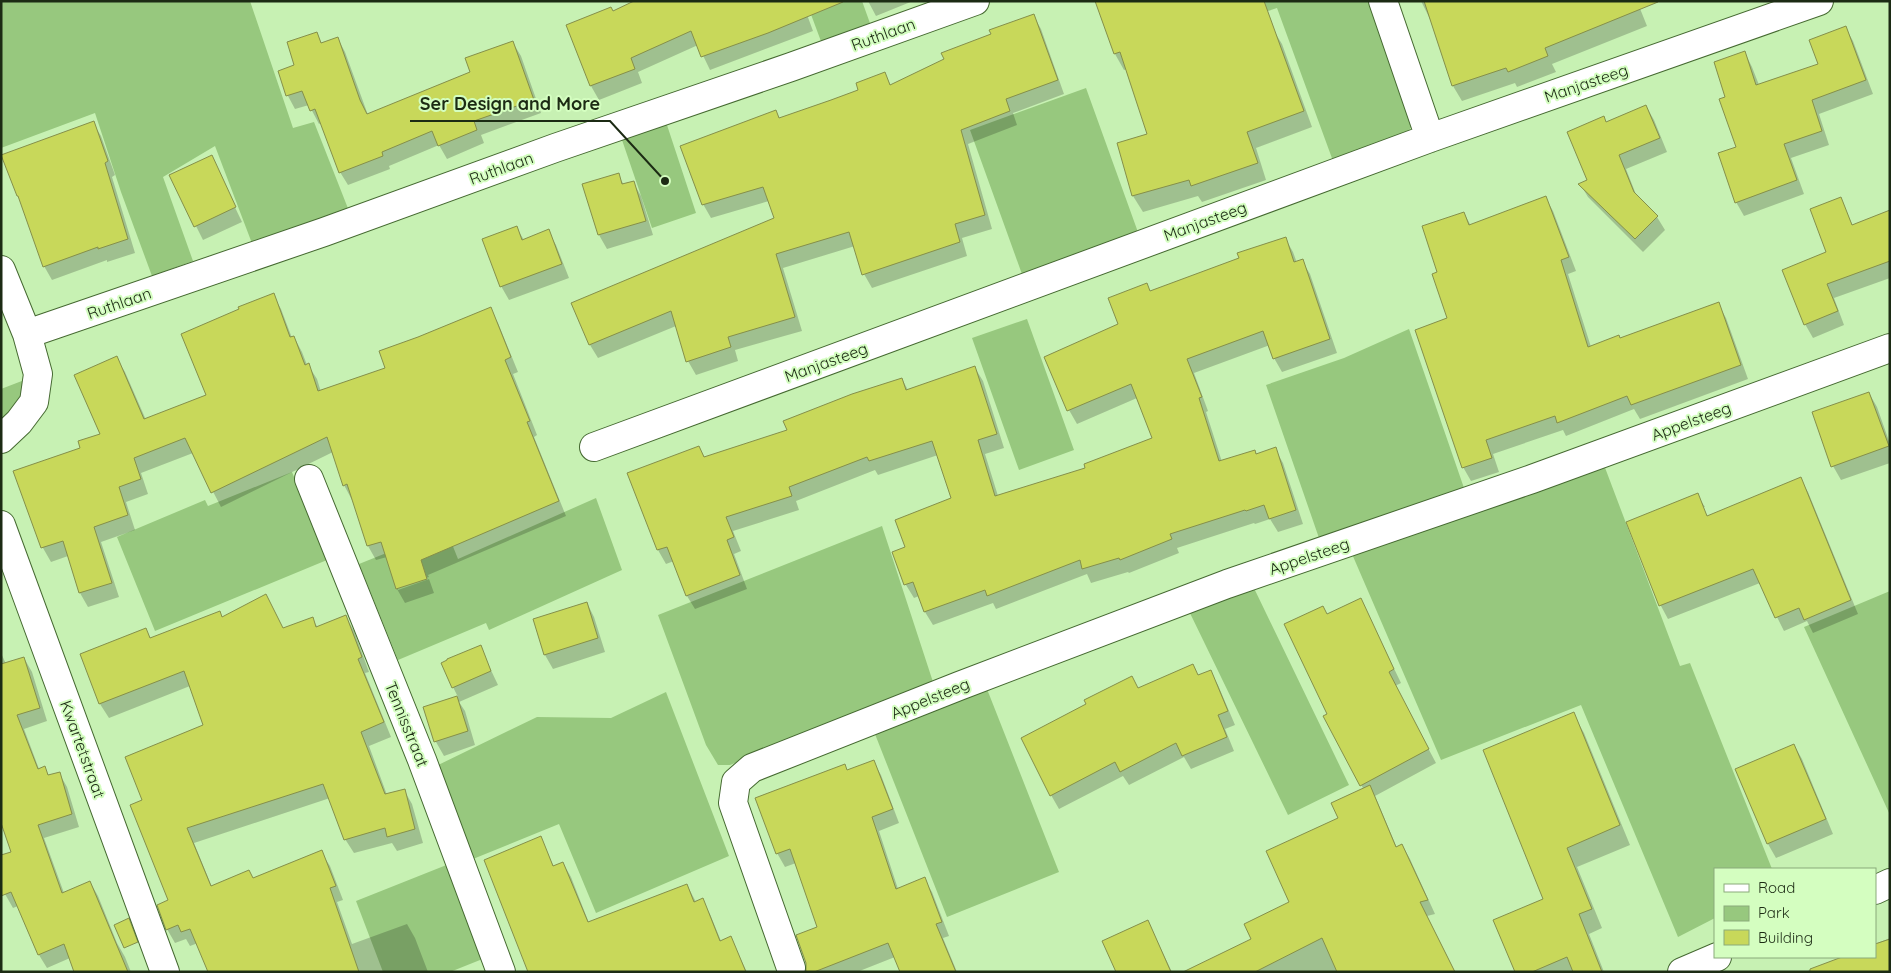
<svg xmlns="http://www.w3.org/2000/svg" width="1891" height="973" font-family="Quicksand,sans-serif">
  <rect width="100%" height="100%" fill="#c7f1b3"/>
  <!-- green -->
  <path fill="#97c87e" d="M1,1H250L293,128L314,122L349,211L253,246L215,146L163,177L193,261L152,276L121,192L95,113L1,148Z
    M806,1H862L871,26L822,44Z
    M1260,1H1370L1411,127L1406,136L1333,161L1277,8L1265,12Z
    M1086,88L1139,235L1023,277L970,130Z
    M666,122L696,213L652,228L621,137Z
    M1027,319L1074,450L1019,470L972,338Z
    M1409,329L1464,488L1319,538L1266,385L1344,358Z
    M27,379L14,412L1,430V389Z
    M1604,465L1680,666L1690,663L1772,869H1715V918L1678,937L1581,705L1441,760L1352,554Z
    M292,472L327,560L155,631L117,537L205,500L208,506Z
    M596,498L622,570L489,630L486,623L398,660L359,564L446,529L458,559Z
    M882,526L933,682L730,765H718L706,745L658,615Z
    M1252,584L1349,785L1288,815L1188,609Z
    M1890,591V815L1804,627Z
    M985,684L1059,872L947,917L873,729Z
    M666,692L729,856L596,913L559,824L468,861L432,768L537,717L611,718Z
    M449,864L485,958L450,972H383L356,901Z"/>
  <!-- shadow -->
  <path fill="#0003" d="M802,1L813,31L710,70L698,45L638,72L642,83L599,100L591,86L568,26L612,12Z
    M868,1H913L876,16Z
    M1096,1L1272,28L1282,44L1312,127L1256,148L1266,180L1202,202L1198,196L1143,212L1133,196L1118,144L1149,135L1127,69L1124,70L1115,54Z
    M1421,1H1637L1647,26L1552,64L1556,72L1517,87L1515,83L1462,101L1453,86L1432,23Z
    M1033,15L1041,29L1064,94L1013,113L1017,125L968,144L992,229L962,238L967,256L872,288L864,274L855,246L783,268L802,331L735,350L738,361L696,375L688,361L676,326L598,358L590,345L573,303L776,219L769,201L711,218L703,204L776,112L780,119L860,90L885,74L891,86Z
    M1845,27L1853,41L1873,94L1819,114L1829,145L1791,158L1804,194L1744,216L1736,202L1737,147L1727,98L1745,53L1752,67L1759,85L1820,65Z
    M317,34L322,44L338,39L345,52L368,115L472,73L513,43L521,56L541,113L481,135L484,143L447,159L439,145L389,166L390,169L348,185L340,172L321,123L319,124L309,105L295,109L288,96L279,72L296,66Z
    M1646,106L1654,120L1667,152L1626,169L1637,197L1657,217L1665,230L1643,252L1588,197L1580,184L1588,181L1606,123Z
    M93,123L101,136L115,175L112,177L135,253L107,262V260L52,280L44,266L22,204L18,196Z
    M211,157L242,222L203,240L171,176Z
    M618,175L624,185L633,182L641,196L653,235L607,249L599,235L584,184Z
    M1545,197L1553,211L1576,271L1568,274L1591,347L1620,339L1718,304L1726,318L1748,379L1640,419L1634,409L1566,436L1563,430L1493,454L1499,472L1471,481L1463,467L1449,319L1439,272L1464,213L1471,226Z
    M1840,199L1853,226L1890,212V278L1834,298L1844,325L1813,338L1805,324L1828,253Z
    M516,227L524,240L548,231L556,245L569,278L509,300L501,286Z
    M1285,238L1293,252L1297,263L1302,261L1310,274L1337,353L1282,372L1274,358L1270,345L1194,373L1208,411L1206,412L1222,462L1255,451L1257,455L1275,449L1283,463L1303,524L1278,532L1270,519L1255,524L1254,523L1177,548L1179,553L1129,573L1128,572L1091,583L1087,574L996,609L993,603L933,625L925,612L919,596L914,598L906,585L893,553L907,548L953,499L938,455L878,475L875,470L796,501L799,510L733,531L741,551L734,554L747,589L695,609L687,596L674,561L666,564L658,550L629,474L699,447L705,458L788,431L902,379L908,390L975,368L983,381L1004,448L985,454L998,496L1087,469L1153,439L1137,398L1077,424L1069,410L1046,358L1119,325L1151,292L1240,259Z
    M273,295L281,309L292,338L294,337L302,352L307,365H308L317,379L321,392L387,369L490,309L498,323L518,372L513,374L537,435L534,437L566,516L428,575L429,577L398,587V590L429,579L434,593L405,603L397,589L387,557L376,560L368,546L353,499L352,500L344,485L333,452L221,507L193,453L141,473L148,494L126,502L135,530L101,542L119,597L88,607L80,593L68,556L51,562L43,548L15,472L82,448L101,435L116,358L125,372L146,420L208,396Z
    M1869,393L1877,407L1890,444V463L1841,480L1833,466Z
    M1800,478L1808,492L1858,614L1813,633L1807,621L1784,631L1760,583L1668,619L1661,606L1628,522L1697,495L1705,507H1702L1708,522Z
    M1361,600L1401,683L1395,686L1436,763L1375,796L1397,848L1402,845L1410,859L1435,914L1427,916L1455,972H1234L1253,939L1291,903L1340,819L1364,790L1325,717L1328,715V616Z
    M587,603L594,617L605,652L553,669L545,655L534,620Z
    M346,617L354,631L369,672L365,673L391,737L369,746L387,795L404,790L412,804L423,843L397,851L392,843L354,853L345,839L330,798L194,843L212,887L253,879L321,852L330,866L343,900L337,902L352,944L407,924L415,938L428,972H209L198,943L190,946L186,939L175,943L167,929L170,901L143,800L205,726L190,686L109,718L100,704L82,655L145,630L151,639L223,618L283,630L312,618L318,628Z
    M480,647L498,685L459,702L465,711L475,745L444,756L436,742L425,708L458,697L453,687Z
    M1,653L6,664L24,658L32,672L47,721L24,729L39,769L44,768L49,776L59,773L67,787L79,827L44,838L64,893L90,882L98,896L117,943L125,957L131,972H75L70,958L47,968L39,955L18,906L13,908L5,894L12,853L1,819Z
    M1210,671L1218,685L1235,725L1225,729L1234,751L1191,769L1184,757L1129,785L1123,776L1059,809L1051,795L1199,676Z
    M1573,714L1584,733L1630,845L1577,867L1602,928L1589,934L1604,972H1516L1545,899Z
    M1794,745L1802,759L1833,834L1776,858L1768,844L1737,770Z
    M873,761L881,775L899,823L879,831L898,889L924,879L932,892L949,936L943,938L957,972H901L895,957L857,972H807L818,928L796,863L785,867L777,853L847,771Z
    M540,838L554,867L563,863L571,877L589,923L687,885L696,902L702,900L710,914L721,941L730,938L747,972H529Z
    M1148,922L1172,972H1117Z
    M1890,938V972H1805L1843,957H1875V944Z"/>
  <!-- building -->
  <path fill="#c8d85a" stroke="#858f4a" d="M634,1H842L843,2L768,33L701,57L691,31L631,58L635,69L590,86L566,25L611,7L613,11Z
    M1095,1H1264L1304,111L1247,132L1258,163L1191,186L1189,180L1132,196L1117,143L1147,134L1120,52L1114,54Z
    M1424,1H1658V2L1545,48L1548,56L1508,72L1506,68L1452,86Z
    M1034,14L1058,80L1006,99L1010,111L961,130L985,215L955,224L960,242L862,275L849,232L776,254L795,317L728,337L731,347L686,362L671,311L589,345L571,303L774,218L763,187L702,205L680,146L776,110L779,118L831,100L858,90L856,83L885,72L890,85L944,59L941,53L991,34L989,30Z
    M1846,26L1866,80L1812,100L1822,131L1784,144L1797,180L1735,203L1718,153L1736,147L1719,99L1725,97L1714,62L1745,51L1756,85L1818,64L1809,40Z
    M317,32L321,43L338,37L360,100L367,114L470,72L465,58L513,41L534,100L474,121L477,130L438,146L432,131L382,152L383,156L339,173L315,109L310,111L302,91L286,96L278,71L294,65L287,42Z
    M1646,105L1660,138L1619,155L1634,192L1658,216L1635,239L1578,184L1587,180L1567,132L1604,116L1606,122Z
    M94,121L108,161L105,163L128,239L98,249V247L43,267L18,196H17L1,155Z
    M212,155L236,207L194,227L169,175Z
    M619,173L622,184L634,181L646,221L598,235L582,184Z
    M1546,196L1569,257L1561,260L1588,347L1619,335L1620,338L1719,302L1741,365L1631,405L1627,396L1557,423L1555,416L1486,440L1492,458L1462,468L1415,330L1447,318L1432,274L1437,272L1422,226L1464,212L1469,225Z
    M1841,197L1852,225L1890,210V261L1827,284L1838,311L1804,325L1782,270L1826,252L1810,209Z
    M517,226L522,240L549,229L562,264L500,287L482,239Z
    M1286,237L1294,262L1303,259L1330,339L1273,359L1263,331L1187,359L1202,397L1199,398L1219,461L1255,450L1256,454L1276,447L1296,510L1269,519L1264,505L1246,511L1245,510L1170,534L1172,539L1120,560L1119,558L1082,569L1080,560L987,596L985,590L924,612L913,582L904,585L892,552L905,547L895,520L951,498L932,441L869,461L867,457L789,487L792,496L726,517L734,537L727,540L740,575L686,596L667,547L657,550L627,473L699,446L704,457L787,430L783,421L852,394L902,378L906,390L975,366L997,434L978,440L995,496L1085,468L1084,464L1152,438L1131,384L1067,411L1044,357L1118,324L1108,298L1147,283L1150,291L1239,258L1237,253Z
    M274,293L290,337L294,336L305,365L309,363L318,391L385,368L379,351L418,337L491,307L511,357L505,360L530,421L527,422L559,501L421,560L427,579L396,589L381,542L367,546L347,484L343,486L327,437L211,493L185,438L134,458L141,479L119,487L128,515L94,527L112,583L79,593L63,541L41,548L13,471L80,448L78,441L100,434L74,375L117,356L144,419L206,395L181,334L239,309L238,307Z
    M1869,392L1889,446L1831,467L1812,412Z
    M1801,477L1851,600L1804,620L1799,608L1775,618L1753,569L1659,606L1626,522L1698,493L1707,516Z
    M266,594L283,628L313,617L316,627L346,615L362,657L358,659L384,722L361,732L385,794L405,789L415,829L387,837L385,828L344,840L323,784L187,828L211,886L249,870L253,878L322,850L336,886L330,888L359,972H208L190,929L181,932L178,925L166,930L157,905L168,900L130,805L142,800L125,757L203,725L184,671L99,704L80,654L146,628L150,638L220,611L222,617Z
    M1361,598L1394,669L1389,672L1429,749L1360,786L1323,716L1327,714L1284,624L1323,606L1327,614Z
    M587,602L598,638L544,655L533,619Z
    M481,645L491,671L452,688L441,663L447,660V659Z
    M24,657L40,708L17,715L38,769L45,766L48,775L60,772L72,814L38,825L62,893L90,881L128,972H74L64,944L38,955L11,892L1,896V855L11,852L1,823V664Z
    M1193,664L1198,675L1211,670L1228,711L1218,715L1227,737L1182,756L1176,743L1120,772L1115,762L1050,796L1021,738L1086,704L1084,700L1132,676L1138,688Z
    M457,696L468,731L434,742L423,707Z
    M1574,712L1620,825L1567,848L1592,909L1579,914L1602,972H1573L1567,957L1532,972H1515L1493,920L1543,899L1483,750Z
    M1794,744L1826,819L1767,844L1735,769Z
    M874,760L893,809L872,817L896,889L925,877L942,922L936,924L956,972H900L888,943L814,972H806V963L796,935L817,927L790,849L776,854L755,798L845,764L847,770Z
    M1370,785L1396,847L1402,844L1428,900L1420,902L1455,972H1337L1322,938L1255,972H1183L1251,939L1244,924L1289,902L1266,851L1338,818L1331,803Z
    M541,836L553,866L563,862L588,922L687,884L694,902L703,898L720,941L731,936L746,972H528L484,860Z
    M129,918L138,942L124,948L114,925Z
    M1148,920L1171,972H1116L1102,941Z
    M1890,939V972H1810V969L1842,957H1875V944Z"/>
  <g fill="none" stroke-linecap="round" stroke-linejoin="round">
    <defs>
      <path id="minor" d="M1383,1L1430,138
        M1,270L27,334L38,374L34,402L19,422L1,439
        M27,334L324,232L555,148L791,67L975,1
        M594,447L1430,138L1819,1
        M309,479L422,760L501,972
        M1,525L165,972
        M1875,890L1890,883
        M791,968L733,803L736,782L752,768L959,686L1227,584L1532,479L1890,348
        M1682,972L1717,957"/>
    </defs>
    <!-- minor casing -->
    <use href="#minor" stroke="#456931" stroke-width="30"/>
    <!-- minor -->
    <use href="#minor" stroke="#fff" stroke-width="28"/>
  </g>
  <g text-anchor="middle" stroke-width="4" stroke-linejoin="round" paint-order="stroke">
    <!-- street labels -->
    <g font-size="16" fill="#1c2b14" stroke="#d4fec0">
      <text transform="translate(883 34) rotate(-20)" y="6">Ruthlaan</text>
      <text transform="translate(1586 83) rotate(-19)" y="6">Manjasteeg</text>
      <text transform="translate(501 168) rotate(-20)" y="6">Ruthlaan</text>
      <text transform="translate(1205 221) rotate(-20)" y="6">Manjasteeg</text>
      <text transform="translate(119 303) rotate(-19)" y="6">Ruthlaan</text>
      <text transform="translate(826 362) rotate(-20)" y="6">Manjasteeg</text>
      <text transform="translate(1691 421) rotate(-20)" y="6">Appelsteeg</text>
      <text transform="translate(1309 556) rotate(-19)" y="6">Appelsteeg</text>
      <text transform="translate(930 698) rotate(-22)" y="6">Appelsteeg</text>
      <text transform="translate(407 724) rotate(68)" y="6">Tennisstraat</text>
      <text transform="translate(83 749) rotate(70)" y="6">Kwartetstraat</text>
    </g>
  </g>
  <!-- callouts -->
  <path fill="none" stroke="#1c2b14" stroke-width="2" d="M665 181L610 121H410"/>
  <circle fill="#1c2b14" stroke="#d4fec0" stroke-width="2" cx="665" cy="181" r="5"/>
  <g font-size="18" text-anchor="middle" font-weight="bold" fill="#1c2b14" stroke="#d4fec0" stroke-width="4" stroke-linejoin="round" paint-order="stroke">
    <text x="510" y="110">Ser Design and More</text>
  </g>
  <!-- border -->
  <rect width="1891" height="973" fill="none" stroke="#1c2b14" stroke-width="5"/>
  <!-- legend -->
  <rect x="1714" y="868" width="162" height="90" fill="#d4fec0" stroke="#8aaa7b"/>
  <rect x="1724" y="884" width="25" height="8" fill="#ffffff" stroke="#8aaa7b"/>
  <text x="1758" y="893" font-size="15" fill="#1c2b14">Road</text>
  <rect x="1724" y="906" width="25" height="15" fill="#97c87e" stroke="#8aaa7b"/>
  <text x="1758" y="918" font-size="15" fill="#1c2b14">Park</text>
  <rect x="1724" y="930" width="25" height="15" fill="#c8d85a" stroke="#8aaa7b"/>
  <text x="1758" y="943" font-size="15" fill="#1c2b14">Building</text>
</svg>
